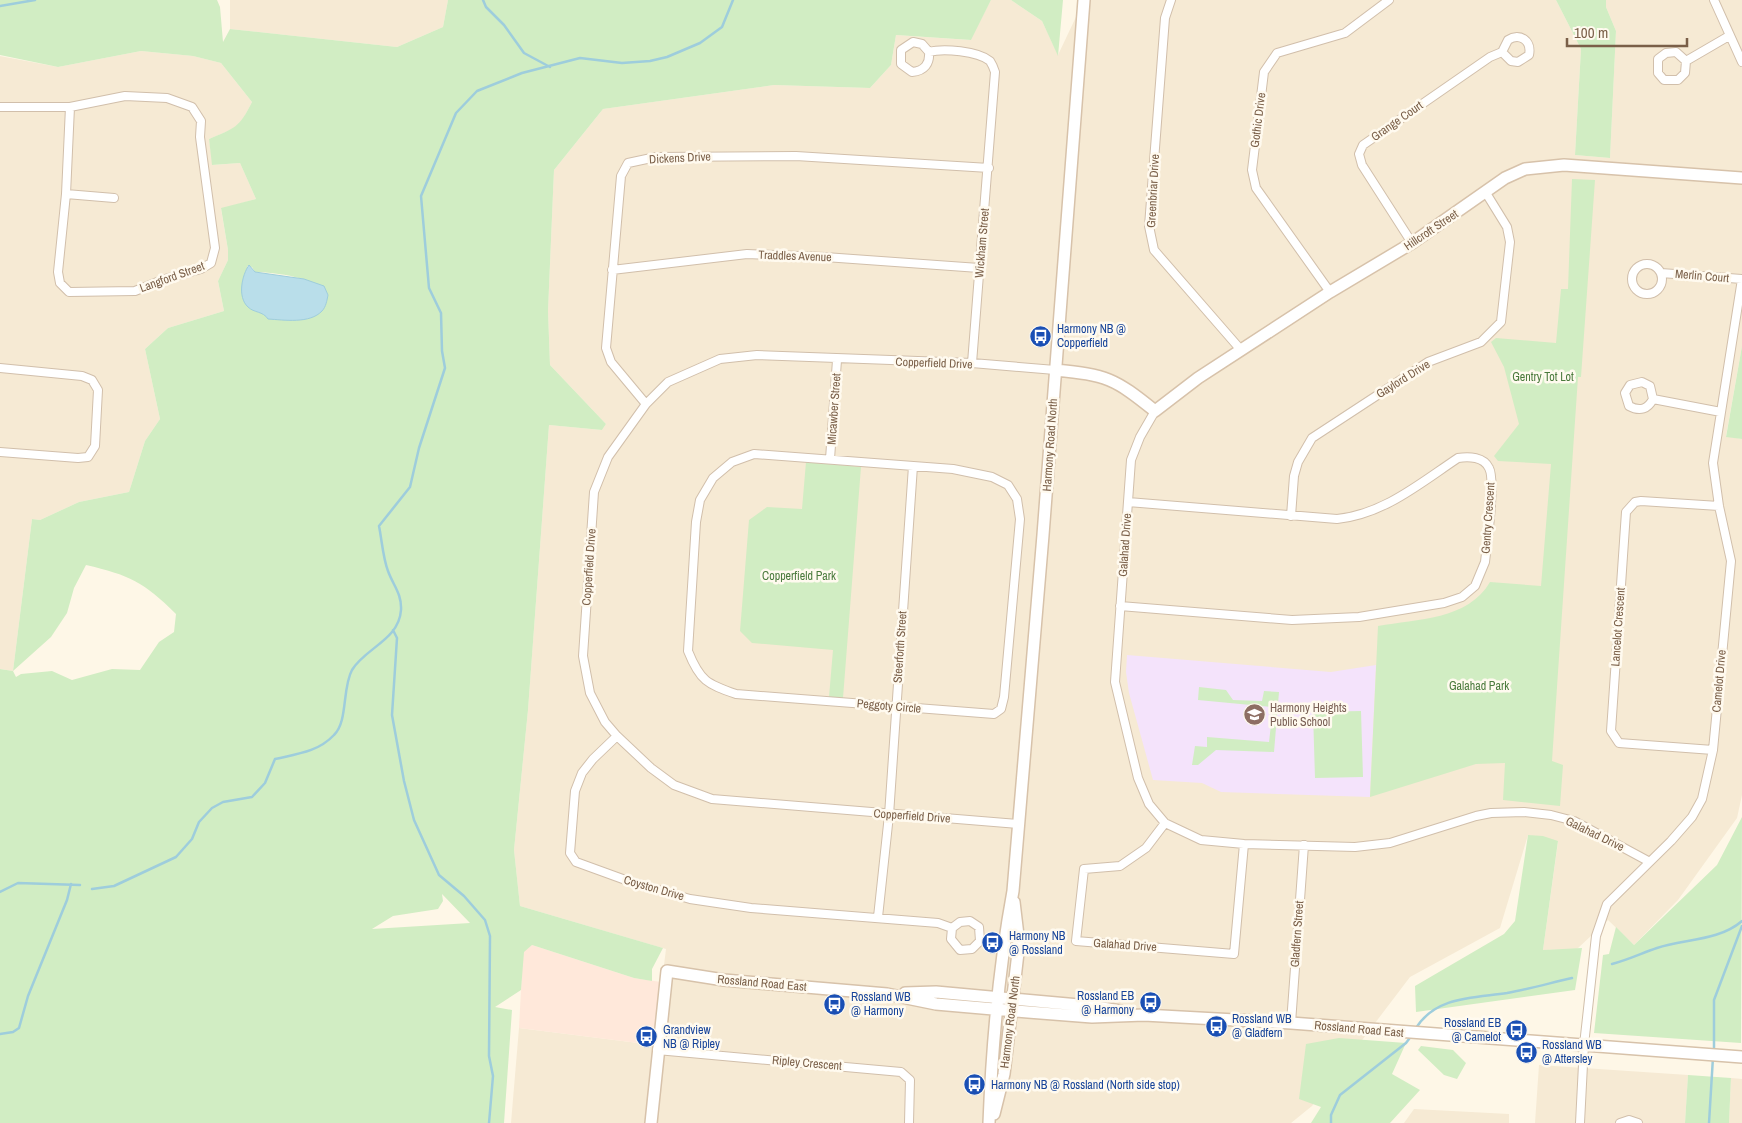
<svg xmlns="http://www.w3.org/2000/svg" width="1742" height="1123" font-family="'Archivo Narrow',sans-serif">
  <rect width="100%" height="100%" fill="#fef7e7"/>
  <!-- residential -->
  <path fill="#f6ead4" d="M230,0H448L443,27L397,47L230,29Z
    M991,0H1011L1042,21L1058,55L1084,0H1556L1581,49L1575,155L1610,158L1616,31L1606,7V0H1742V346L1726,436L1742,439V795L1737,818L1678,900L1634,945L1608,920L1577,949L1543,950L1558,842L1528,835L1500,928L1410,977L1312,1106L1291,1123H511L519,1028L654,1045L666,949L520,906L514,850L528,710L549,425L602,430L606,424L550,365L548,311L554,170L603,109L774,85L870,88L891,65L896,35L970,40Z
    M141,51L193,56L221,63L252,102L242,121L233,129L209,139L213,165L240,163L256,199L221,209L228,250V260L218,281L224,311L168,328L145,349L160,419L145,441L129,492L79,502L40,520L32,519L13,671L0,669V56L58,67Z
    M1539,1065L1688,1075L1685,1123H1535Z
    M1731,1078L1742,1079V1123H1729Z
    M1414,1109L1509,1114V1123H1404Z"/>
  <!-- commercial -->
  <path fill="#ffe8da" d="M532,945L634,978L661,982L654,1045L519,1028L523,952Z"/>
  <!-- education -->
  <path fill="#f4e3fb" d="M1127,655L1331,672L1376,665L1370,797L1221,792L1202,783L1153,780L1129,693L1126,672Z"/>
  <!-- green -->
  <path fill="#d1edc3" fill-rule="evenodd" d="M0,0H217L220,7L223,42L230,29L397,47L443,27L448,0H991L971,40L896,35L891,65L870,88L774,85L603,109L554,170L548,311L550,365L606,424L602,430L549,425L528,710L514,850L520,906L663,948L652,969V981L634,978L532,945L524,952L521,990L495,1007L512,1010L504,1123H0V669L13,671L32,519L40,520L79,502L129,492L145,441L160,419L145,349L168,328L224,311L218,281L228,260V250L221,208L256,199L240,163L212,165L209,139C235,128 239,128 252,102L221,63L193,56L141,51L58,67L0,55ZM247,266L252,267L255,272C274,272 320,278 328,295L326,303L265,314L248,307L242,281L247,274ZM86,565C129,575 144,582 176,614L174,632L159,642L140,670L112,669L72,680L52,671L21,674L16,677L13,671L51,637L67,613L74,588ZM442,894L470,923L372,929L393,916L438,909L443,901Z
    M1011,0H1063L1058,56L1042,21Z
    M1556,0H1606V7L1616,31L1610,158L1575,155L1581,49Z
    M1572,179L1595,180L1581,377H1578L1552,761L1563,765L1560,806L1503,800L1505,763L1476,764L1370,797L1378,626C1417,619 1468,620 1490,582L1541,586L1551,464L1498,461L1494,456L1519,424L1504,367L1491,342L1496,338L1556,343L1561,289H1568Z
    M1742,346V439L1726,437Z
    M806,462L861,467L843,698L829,697L833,650L752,643L740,631L749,520L767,507L802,509Z
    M1199,687L1226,690L1233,700L1262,701L1264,691L1279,692L1274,752L1216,750L1198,765H1192L1195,746L1207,747V737L1269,742L1273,707L1198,700Z
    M1361,711L1363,777L1315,778L1313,712Z
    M1742,817L1741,1043L1594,1033L1603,955L1609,954L1616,927L1634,945L1717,865Z
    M1528,835L1543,836L1558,841L1543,950L1582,948L1575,990L1416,1012L1415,986L1504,934L1515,921Z
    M1339,1038L1406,1043L1392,1074L1420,1090L1390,1123H1311L1321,1107L1299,1099L1306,1044Z
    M1421,1046L1453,1050L1466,1063L1457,1079L1444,1075L1418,1050Z
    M1688,1075L1731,1078L1729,1123H1685Z"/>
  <!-- water -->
  <path fill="#b9deea" stroke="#9ecddc" d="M249,265L255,272L304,279L324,286L328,295C327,300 326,307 322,311C310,324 284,320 268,319C263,311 254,313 248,307C237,297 242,275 249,265Z"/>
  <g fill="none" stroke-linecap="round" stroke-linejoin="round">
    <!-- stream -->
    <path stroke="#9ecddc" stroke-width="2.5" d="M483,0L486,7L504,25L524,53L550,67
      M0,6L35,0
      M393,630L397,638L392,715L404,781L414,820L439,875L464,896L485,920L490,936L489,1056L493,1076L489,1123
      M92,889L114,886L176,857L192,839L199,822L212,808L223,802L252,797L265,783L275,759C297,754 318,752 334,735C348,722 342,688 352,670C365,648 399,640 401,610C402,594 393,585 388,571C383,558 382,541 379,526L410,487L419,448L445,368L442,351L441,313L429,288L421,196L456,113L477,91L522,73L580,58L622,63L650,61L667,57L700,43L722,27L733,0
      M0,892L18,883L80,885
      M1612,964C1628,960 1642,953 1657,948C1684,939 1719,941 1742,921
      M1416,1028C1436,996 1474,998 1507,993C1529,989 1550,983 1572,978
      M0,1034L13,1032L19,1028L28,996L67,900L71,884
      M1714,1052V1000L1742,926
      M1331,1123V1115L1340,1095L1406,1043L1412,1035
      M1709,1123L1713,1057"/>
    <defs>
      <path id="street" d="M1171,0L1165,18L1149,226L1154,250L1241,350
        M1714,0L1742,62
        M929,52C930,63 925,71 912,72L901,64V50L913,42L922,44L929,52C943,48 978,51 990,61C992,64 994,69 995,72L972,363
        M1686,61L1676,52L1666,53L1658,59V73L1664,80H1678L1685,73L1686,61L1729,36
        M0,107H70L125,96L167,98L192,107L201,121L200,137L215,248L211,263L201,269L165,279L135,291L69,292L60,283L58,272L66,194L70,107
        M66,194L114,198
        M1412,243L1362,165L1359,154L1363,145L1490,57L1502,52L1511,61L1518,62L1529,55C1532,41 1520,32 1508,40L1502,52
        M1632 279a15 15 0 1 1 30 0a15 15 0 1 1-30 0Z
        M612,270L747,254L825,257L979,268
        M1661,273L1742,279
        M1330,292L1256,188L1252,170L1264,72L1277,53L1345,33L1389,0
        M0,368L82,376L92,380L98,390L95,446L88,457L78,458L0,452
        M1653,399L1650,386L1642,382L1630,385L1625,393L1629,406C1640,412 1648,409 1653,399L1721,412
        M646,404L611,362L606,348L621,176L628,163L656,157L796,156L989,168
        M1155,411L1140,437L1131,460L1115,682L1138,778L1149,804L1165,823L1201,840L1244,844L1355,847L1390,843L1476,816L1491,813L1524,812L1551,815L1574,821L1648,861
        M754,454L953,469L992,477L1008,485L1017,499L1020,519L1004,697L1001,709L994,714L736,694C707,684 700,681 688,651L696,522L700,500L713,478L732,462Z
        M830,459L837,360
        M1291,516L1294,476L1298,462L1312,438L1428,362L1481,342L1501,322L1510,242L1507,227L1486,193
        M1120,606L1292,620L1359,617L1444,603L1462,597L1475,586L1485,562C1487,544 1496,481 1489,468C1484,457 1469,456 1458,458C1419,484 1384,514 1337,519L1128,502
        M617,736L593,759L582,773L575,791L570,853L576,862L631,882L690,899L751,908L938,923L952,928L951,939L960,950L972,949L980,941L979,927L970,921L960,922L952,928
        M1713,750L1619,743L1611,731L1626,512L1635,502L1641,501L1719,506
        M1165,823L1146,848L1120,866L1084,869L1076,941L1234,954L1244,844
        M1019,824L712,799L674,785L651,768L617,736L605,722L590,693L583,656L594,492L608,457L646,404L668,382L720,359L757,355L972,363L1055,370
        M878,917L889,815L913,466
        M1291,1023L1304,845
        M657,1050L901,1072L910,1080L909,1123
        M1580,1123L1584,1045L1596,936L1607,904L1671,841L1692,817L1702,799L1713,750L1731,561L1719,506L1713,463L1742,279
        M1620,1123L1629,1120L1638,1123"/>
      <path id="secondary" d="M1055,370C1107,375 1114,378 1155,411L1198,378L1330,292L1412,243L1505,178L1525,169L1564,165L1742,178
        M905,993L936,992L1090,1006L1120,1011
        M994,1114L1004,1074L1019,944L1014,902
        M651,1123L667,971L724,980L887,994L936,1004L1028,1012L1092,1017L1144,1015L1291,1023L1742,1057
        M989,1123C992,1045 999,967 1013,891L1043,535L1084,0"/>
    </defs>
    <!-- street casing -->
    <use href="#street" stroke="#d1bfab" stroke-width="10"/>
    <!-- secondary casing -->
    <use href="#secondary" stroke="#d7c2aa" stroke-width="14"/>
    <!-- street -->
    <use href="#street" stroke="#fff" stroke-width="8"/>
    <!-- secondary -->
    <use href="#secondary" stroke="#fff" stroke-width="11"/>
  </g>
  <!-- icons -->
  <defs>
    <symbol id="bus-disc" viewBox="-11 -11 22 22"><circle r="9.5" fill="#1a4fb4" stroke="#fffaef"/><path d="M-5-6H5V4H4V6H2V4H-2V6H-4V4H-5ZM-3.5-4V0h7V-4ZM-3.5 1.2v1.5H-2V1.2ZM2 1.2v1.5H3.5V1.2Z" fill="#fff"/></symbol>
    <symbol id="school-disc" viewBox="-11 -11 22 22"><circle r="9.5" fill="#8d6e63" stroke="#fffaef"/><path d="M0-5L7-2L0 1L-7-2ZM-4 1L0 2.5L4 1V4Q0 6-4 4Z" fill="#fff"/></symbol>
  </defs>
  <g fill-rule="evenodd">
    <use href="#bus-disc" x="1028" y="324" width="25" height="25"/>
    <use href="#school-disc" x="1242" y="702" width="25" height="25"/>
    <use href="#bus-disc" x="980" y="930" width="25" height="25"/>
    <use href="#bus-disc" x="1138" y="990" width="25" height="25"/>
    <use href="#bus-disc" x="822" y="992" width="25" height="25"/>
    <use href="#bus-disc" x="1204" y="1014" width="25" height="25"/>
    <use href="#bus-disc" x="1504" y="1018" width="25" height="25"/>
    <use href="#bus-disc" x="634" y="1024" width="25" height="25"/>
    <use href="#bus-disc" x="1514" y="1040" width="25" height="25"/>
    <use href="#bus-disc" x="962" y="1072" width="25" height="25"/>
  </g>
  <g text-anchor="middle" stroke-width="5" stroke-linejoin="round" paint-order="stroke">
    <!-- street labels -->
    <g font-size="12" fill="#7a5f48" stroke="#fffaef">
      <text transform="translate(1258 120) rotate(-83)" y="4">Gothic Drive</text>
      <text transform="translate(1397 121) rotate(-35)" y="4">Grange Court</text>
      <text transform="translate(680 158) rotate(-3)" y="4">Dickens Drive</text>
      <text transform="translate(1153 191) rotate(-87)" y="4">Greenbriar Drive</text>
      <text transform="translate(1431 230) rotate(-34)" y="4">Hillcroft Street</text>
      <text transform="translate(982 243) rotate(-85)" y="4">Wickham Street</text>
      <text transform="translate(795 256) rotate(2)" y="4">Traddles Avenue</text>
      <text transform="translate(1702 276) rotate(5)" y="4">Merlin Court</text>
      <text transform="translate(172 277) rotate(-20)" y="4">Langford Street</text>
      <text transform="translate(934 363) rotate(2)" y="4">Copperfield Drive</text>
      <text transform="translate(1403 379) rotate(-32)" y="4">Gaylord Drive</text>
      <text transform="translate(834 409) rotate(-86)" y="4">Micawber Street</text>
      <text transform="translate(1050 445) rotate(-86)" y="4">Harmony Road North</text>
      <text transform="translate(1488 518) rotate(-86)" y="4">Gentry Crescent</text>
      <text transform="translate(1125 545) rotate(-86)" y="4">Galahad Drive</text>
      <text transform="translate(589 567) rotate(-86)" y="4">Copperfield Drive</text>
      <text transform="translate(1618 627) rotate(-86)" y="4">Lancelot Crescent</text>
      <text transform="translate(900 647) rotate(-86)" y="4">Steerforth Street</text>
      <text transform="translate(1719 681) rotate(-85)" y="4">Camelot Drive</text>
      <text transform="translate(889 706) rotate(5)" y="4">Peggoty Circle</text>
      <text transform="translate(912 816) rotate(4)" y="4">Copperfield Drive</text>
      <text transform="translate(1595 834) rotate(26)" y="4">Galahad Drive</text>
      <text transform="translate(654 888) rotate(16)" y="4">Coyston Drive</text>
      <text transform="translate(1297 934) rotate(-86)" y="4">Gladfern Street</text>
      <text transform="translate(1125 945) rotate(4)" y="4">Galahad Drive</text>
      <text transform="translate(762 983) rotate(5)" y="4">Rossland Road East</text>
      <text transform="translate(1010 1022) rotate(-83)" y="4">Harmony Road North</text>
      <text transform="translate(1359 1029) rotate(5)" y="4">Rossland Road East</text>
      <text transform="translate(807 1063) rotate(5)" y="4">Ripley Crescent</text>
    </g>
    <!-- transit labels -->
    <g font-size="12" fill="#164399" stroke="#fffaef" text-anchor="start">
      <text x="1057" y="333">Harmony NB @<tspan x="1057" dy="14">Copperfield</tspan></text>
      <text x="1009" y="940">Harmony NB<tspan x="1009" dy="14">@ Rossland</tspan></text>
      <text x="1134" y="1000" text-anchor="end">Rossland EB<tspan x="1134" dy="14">@ Harmony</tspan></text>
      <text x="851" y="1001">Rossland WB<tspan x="851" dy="14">@ Harmony</tspan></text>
      <text x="1232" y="1023">Rossland WB<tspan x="1232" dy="14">@ Gladfern</tspan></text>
      <text x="1501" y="1027" text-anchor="end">Rossland EB<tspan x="1501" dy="14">@ Camelot</tspan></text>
      <text x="663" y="1034">Grandview<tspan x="663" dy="14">NB @ Ripley</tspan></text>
      <text x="1542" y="1049">Rossland WB<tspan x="1542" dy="14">@ Attersley</tspan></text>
      <text x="991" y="1089">Harmony NB @ Rossland (North side stop)</text>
    </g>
    <!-- park labels -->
    <g font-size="12" fill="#4a7a3c" stroke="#fffaef">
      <text x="1543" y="381">Gentry Tot Lot</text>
      <text x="799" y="580">Copperfield Park</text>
      <text x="1479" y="690">Galahad Park</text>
    </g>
    <!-- education labels -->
    <g font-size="12" fill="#785e54" stroke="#fffaef" text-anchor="start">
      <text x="1270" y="712">Harmony Heights<tspan x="1270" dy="14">Public School</tspan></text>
    </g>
  </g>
  <!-- scale -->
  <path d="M1567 38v8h120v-8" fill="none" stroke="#7a5f48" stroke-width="2.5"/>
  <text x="1574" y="38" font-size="15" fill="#7a5f48" stroke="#fffaef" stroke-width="4" paint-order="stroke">100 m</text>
</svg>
